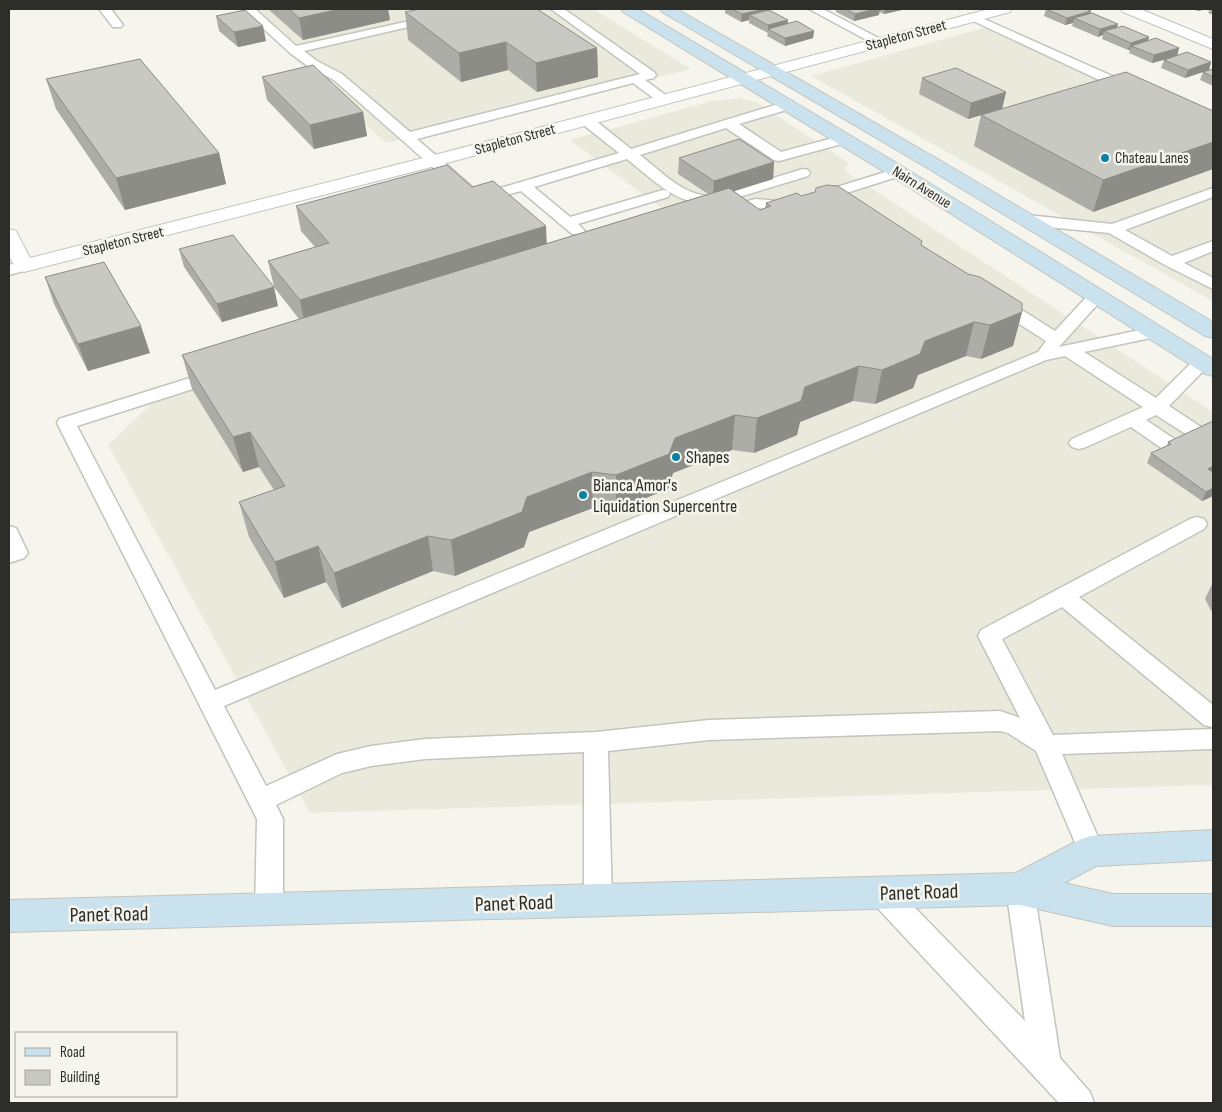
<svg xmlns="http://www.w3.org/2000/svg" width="1222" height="1112" font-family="'Sofia Sans Condensed',sans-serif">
  <rect width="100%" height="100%" fill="#f5f5ee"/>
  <!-- built -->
  <path fill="#eaeadc" d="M241,9H593L691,69L386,143Z
    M987,27L1213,132V301L811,76Z
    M739,98L758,103L849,163L845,171L1213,412V785L310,813L108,445L159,397L689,229L570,140L712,101Z"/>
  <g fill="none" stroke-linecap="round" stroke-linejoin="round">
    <defs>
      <path id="lane" d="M99,9H111L123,25L121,27H113Z
        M242,9H255L296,46L414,20L421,16L415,9H427L433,16L430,22L304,51L317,61L342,74L410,132L640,74L551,9H564L654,72L656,75L654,78L645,80L671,99L669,102H659L633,83L417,139L480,194L619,153L581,123L579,120L581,117H591L631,149L788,101L793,102L795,105L793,108L739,124L781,152L844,135L851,139L849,142L779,161L774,160L726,128L640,155C662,172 685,198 715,196L803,169L808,170L810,173L808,176L716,204C678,207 655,181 627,159L534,187L570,217L663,190L668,191L670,194L668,197L578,224L585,231L582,234H572L521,191L477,203L472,202L334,80L309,67L290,53Z
        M809,9H823L886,42L884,45H876Z
        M973,14L1137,87L1138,90L1137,93H1127L969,19L967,17Z
        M898,168L903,169L905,172L903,175L790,211L756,208L725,217L720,215L717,212L720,209L755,199L789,202Z
        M1213,188V197L1125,230L1172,256L1213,241V251L1184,263L1213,278V289L1165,265L1109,233L1027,225L1022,223L1019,220L1022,217L1027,215L1112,224Z
        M24,261L30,263L32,266L30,269L9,275V265Z
        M1097,291L1103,292L1105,296L1059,347L1154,327L1160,328L1163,332L1160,336L1084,352L1156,398L1196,358L1202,357L1208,358L1211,362L1208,366L1169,406L1213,435V449L1206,447L1156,415L1146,420L1213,465V480L1206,479L1131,427L1086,447L1079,449L1072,447L1069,443L1072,439L1143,407L1065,356L1046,360L224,706L266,786L337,754L371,746L425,739L596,732L709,720L1000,711L1020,718L978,636L981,630L1190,519L1197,517L1204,519L1207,524L1204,529L1079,597L1213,705V727L1204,725L1062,607L1002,639L1053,735L1213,729V749L1062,754L1104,851L1100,859L1091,863L1082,859L1036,751L1008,733L1000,731L709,740L608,751L612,901L608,910L598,913L588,910L584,901V752L425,759L371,766L342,773L276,805L283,819V910L279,919L269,922L259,919L255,910L257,819L57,423L59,419L212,371L218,370L224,371L227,375L224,379L77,426L215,690L1038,352L1046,341L991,306L989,302L991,298H1003L1055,331L1091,292Z
        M9,526L16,528L28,553L24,558L9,563Z
        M1020,877L1030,880L1034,889L1060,1058L1090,1092L1094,1103H1059L872,902L868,893L872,884L882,881L892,884L1025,1021L1006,889L1010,880Z"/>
      <path id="street" d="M989,9H1012L1010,12L439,165L24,272L17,270L9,256V229L16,231L30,258L427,157Z
        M1121,9H1140L1213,39V49L1123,12Z"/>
      <path id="secondary" d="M621,9H638L905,168L1213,359V376L1205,374L891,176L623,12Z
        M660,9H677L936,158L1213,322V338L1205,336L924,166L662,12Z
        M1213,830V860L1096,866L1064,883L1113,894H1213V926H1113L1020,905L9,932V900L1016,873L1079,840L1091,836Z"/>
    </defs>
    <!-- lane casing -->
    <use href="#lane" stroke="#c4c4bd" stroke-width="3"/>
    <!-- street casing -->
    <use href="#street" stroke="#c4c4bd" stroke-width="2"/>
    <!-- secondary casing -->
    <use href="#secondary" stroke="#c4c4bd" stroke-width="2"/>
    <!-- lane -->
    <use href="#lane" fill="#fff" fill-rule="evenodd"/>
    <!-- street -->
    <use href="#street" fill="#fff" fill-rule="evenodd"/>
    <!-- secondary -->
    <use href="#secondary" fill="#cae2ed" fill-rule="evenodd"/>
  </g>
  <!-- wall -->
  <path fill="#adada8" d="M268,9H388L390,20L303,40Z
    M725,9H769V10L788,20V24L814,31L813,38L785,46L767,36L768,33L749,23V20L741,22L725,13Z
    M836,9H906L884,14L879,12V15L854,21L836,12Z
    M1046,9L1091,14L1117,28L1148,40L1179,48L1177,55L1211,62L1209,70L1185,78L1161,68L1164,60L1152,63L1129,53L1130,50H1128L1102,39L1103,35L1098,37L1072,26L1073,23L1065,25L1044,16Z
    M1192,9H1207L1198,11Z
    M1210,9H1213V15L1208,13Z
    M405,12L597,48L598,77L537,92L508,70L461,82L408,40Z
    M216,16L266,41L238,47L219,31Z
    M1213,69V86L1200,80L1203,72Z
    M262,77L363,112L367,136L314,149L267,100Z
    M922,78L1006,92L1002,109L1213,111V169L1093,212L974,146L981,115L968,119L919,94Z
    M46,79L219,153L226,184L125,210L56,109Z
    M679,158L774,162L773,179L734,191L760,210L765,208L766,203L801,196L921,245L1022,312L1013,346L981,359L966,356L918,375L913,388L875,404L853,401L800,422L797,435L754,453L732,450L673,473L668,489L616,510L593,508L529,532L524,547L455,576L433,571L342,608L326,582L284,598L249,537L239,502L274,490L259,467L243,472L192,389L182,355L299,319L274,287L268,261L315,247L301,231L296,206L472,187L546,244L708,194L678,174Z
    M179,249L278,306L222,322L184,267Z
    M45,277L150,353L88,371L54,304Z
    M1213,421V496L1202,501L1147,463L1151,453L1167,446L1168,442Z
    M1213,582V614L1205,599Z"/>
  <!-- shaded-wall -->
  <path fill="#8d8d88" d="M340,9H388L390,20L303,40L299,18Z
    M765,9H769V15H749V20L741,22L742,14Z
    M875,9H880L879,15L854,21L855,14Z
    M885,9H906L884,14Z
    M1199,9H1207L1198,11Z
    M1091,11L1089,18H1074L1073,23L1065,25L1067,18Z
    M788,20L787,28L768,29V25Z
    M1118,24L1116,32L1104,31L1103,35L1098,37L1100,29Z
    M263,26L266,41L238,47L234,32Z
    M814,31L813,38L785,46V38Z
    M1149,37L1147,45L1131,46L1130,50H1128L1131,43Z
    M506,42L508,70L461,82L459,53Z
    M597,48L598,77L537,92L536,63Z
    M1179,48L1177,56L1152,63L1154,55Z
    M1211,62L1209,70L1185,78L1188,70Z
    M1006,92L1002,109L968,119L971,103Z
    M363,112L367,136L314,149L310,125Z
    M1213,142V169L1093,212L1103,180Z
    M219,153L226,184L125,210L116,178Z
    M774,162L773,179L713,198L714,181Z
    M546,226L547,251L305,327L300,300Z
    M274,287L278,306L222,322L217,304Z
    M1022,312L1013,346L981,359L990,325Z
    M974,322L966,356L918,375L913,388L875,404L882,370L925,341Z
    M141,326L150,353L88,371L78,344Z
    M859,366L853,401L800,422L797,435L754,453L757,418L805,387Z
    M735,415L732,450L673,473L668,489L616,510V475L675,438Z
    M250,432L259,467L243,472L233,437Z
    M1213,466V474L1208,469Z
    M592,472L593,508L529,532L524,547L455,576L451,540L527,497Z
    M1213,488V496L1202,501L1206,492Z
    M428,536L433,571L342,608L334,573Z
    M318,546L326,582L284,598L275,562Z"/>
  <!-- building -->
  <path fill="#c9c9c3" stroke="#8d8d88" d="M289,9H340L299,18Z
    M420,9H537L597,48L536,63L506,42L459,53L405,12Z
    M732,9H765L742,14Z
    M845,9H875L855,14Z
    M1046,9H1086L1091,11L1067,18Z
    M245,10L263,26L234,32L216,16Z
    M769,10L788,20L768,25L749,15Z
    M1092,13L1118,24L1100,29L1074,18Z
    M797,21L814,31L785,38L768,29Z
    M1123,26L1149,37L1131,43L1104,31Z
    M1156,38L1179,48L1154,55L1131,46Z
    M1187,52L1211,62L1188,70L1164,60Z
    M140,59L219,153L116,178L46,79Z
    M313,65L363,112L310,125L262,77Z
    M956,68L1006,92L971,103L922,78Z
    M1213,69V77L1203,72Z
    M1126,72L1213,111V142L1103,180L981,115Z
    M739,139L774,162L714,181L679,158Z
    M447,165L472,187L493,181L546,226L300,300L268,261L329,243L296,206Z
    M827,185L838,186L922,241L921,245L968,274L980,277L1022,303V312L990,325L974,322L925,341L920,354L882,370L859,366L805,387L801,401L757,418L735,415L675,438L669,454L616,475L592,472L527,497L522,512L451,540L428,536L334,573L318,546L275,562L239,502L285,486L250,432L233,437L182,355L729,188L760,210L771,206L766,203L797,193L801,196L815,192L816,188Z
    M233,235L274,287L217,304L179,249Z
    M104,262L141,326L78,344L45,277Z
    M1213,421V466L1208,469L1213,472V488L1206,492L1151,453L1171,444L1168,442Z"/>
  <!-- markers -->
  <g fill="#0b7fa6" stroke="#f5f5ee" stroke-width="2">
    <circle cx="1105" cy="158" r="5"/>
    <circle cx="676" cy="457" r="5"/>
    <circle cx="583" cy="495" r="5"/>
  </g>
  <g text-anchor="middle" stroke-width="5" stroke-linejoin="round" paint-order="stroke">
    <!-- far-street labels -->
    <g font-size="15" fill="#2d2d2a" stroke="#f5f5ee">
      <text transform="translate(906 35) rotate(-15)" y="5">Stapleton Street</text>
      <text transform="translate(515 139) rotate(-15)" y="5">Stapleton Street</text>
      <text transform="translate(922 187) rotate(32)" y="5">Nairn Avenue</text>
      <text transform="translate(123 241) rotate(-14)" y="5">Stapleton Street</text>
    </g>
    <!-- far-poi labels -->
    <g font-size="15" fill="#2d2d2a" stroke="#f5f5ee" text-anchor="start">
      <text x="1115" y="163">Chateau Lanes</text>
    </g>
    <!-- poi labels -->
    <g font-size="18" fill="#2d2d2a" stroke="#f5f5ee" text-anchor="start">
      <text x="686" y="463">Shapes</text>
      <text x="593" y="491">Bianca Amor's<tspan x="593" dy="21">Liquidation Supercentre</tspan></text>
    </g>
    <!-- near-street labels -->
    <g font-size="21" fill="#2d2d2a" stroke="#f5f5ee">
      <text transform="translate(919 892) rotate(-2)" y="7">Panet Road</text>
      <text transform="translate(514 903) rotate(-2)" y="7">Panet Road</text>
      <text transform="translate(109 914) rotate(-1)" y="7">Panet Road</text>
    </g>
  </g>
  <!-- border -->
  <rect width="1222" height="1112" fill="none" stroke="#2d2d2a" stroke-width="20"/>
  <!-- legend -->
  <rect x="15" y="1032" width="162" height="65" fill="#f5f5ee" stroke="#a5a5a0"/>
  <rect x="25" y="1048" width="25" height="8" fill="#cae2ed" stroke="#a5a5a0"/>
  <text x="60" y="1057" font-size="15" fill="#2d2d2a">Road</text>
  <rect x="25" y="1070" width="25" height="15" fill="#c9c9c3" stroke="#a5a5a0"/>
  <text x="60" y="1082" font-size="15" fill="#2d2d2a">Building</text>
</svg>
